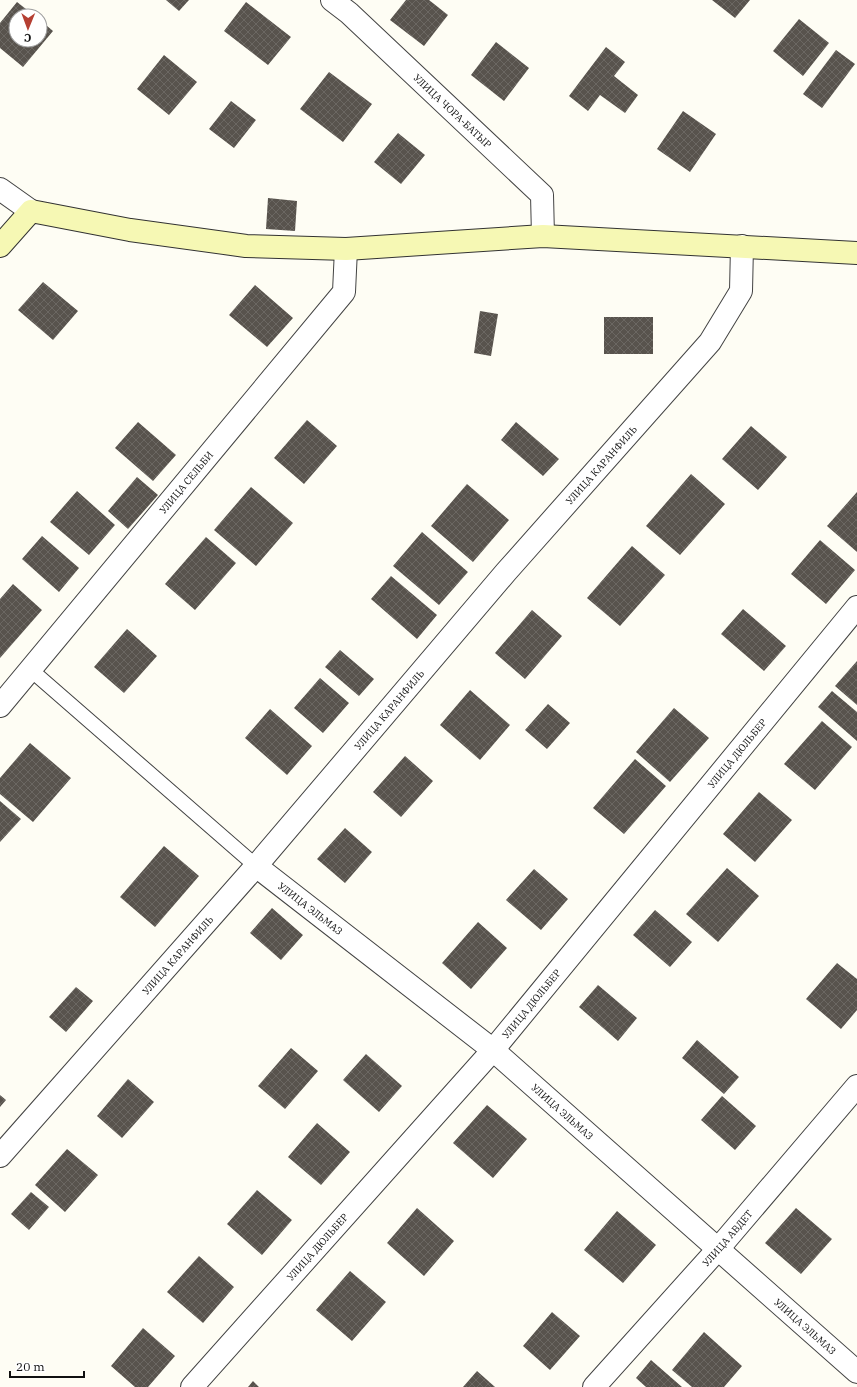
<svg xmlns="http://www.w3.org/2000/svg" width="857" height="1387" font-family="'IBM Plex Serif',serif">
  <defs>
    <pattern id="building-cross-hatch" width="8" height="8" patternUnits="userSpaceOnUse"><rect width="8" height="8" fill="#58534d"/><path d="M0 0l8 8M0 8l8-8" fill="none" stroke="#6b6762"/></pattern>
  </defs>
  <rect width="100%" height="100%" fill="#fefdf4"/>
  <!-- building -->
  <path fill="url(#building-cross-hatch)" d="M166,0H189L179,11Z
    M406,0H429L448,15L424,46L390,20Z
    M712,0H750L735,18Z
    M17,2L35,16H16V40H40V20L53,31L23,67L0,48V23Z
    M246,2L291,37L268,65L224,31Z
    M799,19L829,43L803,76L773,51Z
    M496,42L529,68L504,101L471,75Z
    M606,47L625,62L614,76L638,95L625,113L600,95L588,111L569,96Z
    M836,50L855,64L822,108L803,94Z
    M164,55L197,82L169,115L137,89Z
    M329,72L372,104L343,142L300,109Z
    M231,101L256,120L234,148L209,129Z
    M683,111L716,134L690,172L657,149Z
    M398,133L425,155L401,184L374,162Z
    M268,198L297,201L295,231L266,229Z
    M43,282L78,311L53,340L18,310Z
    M255,285L293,318L267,347L229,315Z
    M480,311L498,314L491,356L474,353Z
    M604,317H653V354H604Z
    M307,420L337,446L304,484L274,458Z
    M138,422L176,455L153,481L115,448Z
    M516,422L559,459L543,476L501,440Z
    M751,426L787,457L758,490L722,459Z
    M691,474L725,504L680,555L646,526Z
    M137,477L158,495L128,529L108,511Z
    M467,484L509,520L473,562L431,526Z
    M251,487L293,523L256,566L214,530Z
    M77,491L115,525L89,555L50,522Z
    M857,492V552L827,526Z
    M422,532L468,572L439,605L393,566Z
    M42,536L79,568L59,592L22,559Z
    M206,537L236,563L195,610L165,584Z
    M820,540L855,570L826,604L791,574Z
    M632,546L665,575L620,626L587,598Z
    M391,576L437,615L417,639L371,599Z
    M13,584L42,610L0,658V599Z
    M743,609L786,646L764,671L721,634Z
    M532,610L562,636L525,679L495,653Z
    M127,629L157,656L124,693L94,667Z
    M340,650L374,679L359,696L325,667Z
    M857,661V705L835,686Z
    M320,678L349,703L323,733L294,708Z
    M470,690L510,725L480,760L440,725Z
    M832,691L857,712V741L818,707Z
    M548,704L570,723L547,749L525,730Z
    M674,708L709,738L670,782L636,752Z
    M270,709L312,746L287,775L245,738Z
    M822,721L852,747L815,790L784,764Z
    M30,743L71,778L33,822L0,794V778Z
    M405,756L433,781L401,817L373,792Z
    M635,759L666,786L624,834L593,808Z
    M759,792L792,820L755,862L723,834Z
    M0,801L21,819L0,842Z
    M345,828L372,852L345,883L317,859Z
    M164,846L199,876L155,927L120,897Z
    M727,868L759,896L718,942L686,914Z
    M534,869L568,899L541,930L506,900Z
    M272,908L303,935L281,960L250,933Z
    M655,910L692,942L670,967L633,935Z
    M478,922L507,948L471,989L442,963Z
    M837,963L857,979V1010L841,1029L806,999Z
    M598,985L637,1018L618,1041L579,1007Z
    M76,987L93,1001L66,1032L49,1017Z
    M697,1040L739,1077L724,1094L682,1058Z
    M291,1048L318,1071L285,1109L258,1086Z
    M366,1054L402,1086L379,1112L343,1080Z
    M128,1079L154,1102L122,1138L97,1116Z
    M0,1095L6,1100L0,1107Z
    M722,1096L756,1126L735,1150L701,1120Z
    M487,1105L527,1139L493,1178L453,1143Z
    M317,1123L350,1152L321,1185L288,1157Z
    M67,1149L98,1175L65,1212L35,1185Z
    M257,1190L292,1220L262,1255L227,1224Z
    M31,1192L49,1207L29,1230L11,1214Z
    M417,1208L454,1241L424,1276L387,1243Z
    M796,1208L832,1239L801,1274L765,1243Z
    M617,1211L656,1245L623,1283L584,1250Z
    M199,1256L234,1287L203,1323L167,1292Z
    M350,1271L386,1302L352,1341L316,1310Z
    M552,1312L580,1336L550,1370L523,1346Z
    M143,1328L175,1356L148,1387H135L111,1366Z
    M704,1332L742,1366L724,1387H692L672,1370Z
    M651,1360L682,1387H646L636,1378Z
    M477,1371L495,1387H463Z
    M253,1381L259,1387H248Z"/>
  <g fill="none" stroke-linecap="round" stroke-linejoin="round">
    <defs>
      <path id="lane" d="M31,670L256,866"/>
      <g id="street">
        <path id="s1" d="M332,0L349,13L542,195L543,236"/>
        <path d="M0,189L31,211"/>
        <path id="s2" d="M0,706L344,292L346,249"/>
        <path id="s3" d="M256,866L493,1050L857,1372"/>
        <path id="s4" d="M0,1156L256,866L506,572L710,342L741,291L742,246"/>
        <path id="s5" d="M192,1387L493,1050L857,607"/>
        <path id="s6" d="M594,1387L718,1249L857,1086"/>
      </g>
      <path id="secondary" d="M0,246L31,211L130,230L246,246L346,249L543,236L857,253"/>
    </defs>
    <!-- lane casing -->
    <use href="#lane" stroke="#434343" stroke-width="16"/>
    <!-- street casing -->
    <use href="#street" stroke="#434343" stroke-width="24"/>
    <!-- secondary casing -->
    <use href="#secondary" stroke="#323232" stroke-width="24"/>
    <!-- lane -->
    <use href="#lane" stroke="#fff" stroke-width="14"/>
    <!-- street -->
    <use href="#street" stroke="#fff" stroke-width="22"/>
    <!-- secondary -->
    <use href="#secondary" stroke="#f6f8b4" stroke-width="22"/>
  </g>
  <g text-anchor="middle" stroke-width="4" stroke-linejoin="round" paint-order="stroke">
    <!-- street labels -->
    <g font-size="10" fill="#101010" stroke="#fff">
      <text dy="4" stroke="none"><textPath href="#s1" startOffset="164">УЛИЦА ЧОРА-БАТЫР</textPath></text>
      <text dy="4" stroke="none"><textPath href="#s4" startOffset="916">УЛИЦА КАРАНФИЛЬ</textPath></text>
      <text dy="4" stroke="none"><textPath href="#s2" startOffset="291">УЛИЦА СЕЛЬБИ</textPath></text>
      <text dy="4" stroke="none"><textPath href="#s4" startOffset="592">УЛИЦА КАРАНФИЛЬ</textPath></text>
      <text dy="4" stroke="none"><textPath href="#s5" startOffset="836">УЛИЦА ДЮЛЬБЕР</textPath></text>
      <text dy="4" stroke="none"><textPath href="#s3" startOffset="69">УЛИЦА ЭЛЬМАЗ</textPath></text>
      <text dy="4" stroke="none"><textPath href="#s4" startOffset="268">УЛИЦА КАРАНФИЛЬ</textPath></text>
      <text dy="4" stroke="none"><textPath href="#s5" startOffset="512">УЛИЦА ДЮЛЬБЕР</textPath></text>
      <text dy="4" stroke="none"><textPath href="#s3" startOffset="393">УЛИЦА ЭЛЬМАЗ</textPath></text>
      <text dy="4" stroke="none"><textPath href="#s6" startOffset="200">УЛИЦА АВДЕТ</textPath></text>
      <text dy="4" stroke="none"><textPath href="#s5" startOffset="188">УЛИЦА ДЮЛЬБЕР</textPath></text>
      <text dy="4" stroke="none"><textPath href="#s3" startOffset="717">УЛИЦА ЭЛЬМАЗ</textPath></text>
    </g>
  </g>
  <!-- north arrow -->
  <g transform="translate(28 28) rotate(181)"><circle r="19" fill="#ffffff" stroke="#9f9f9f"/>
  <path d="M0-3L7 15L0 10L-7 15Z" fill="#b53f33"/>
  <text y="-6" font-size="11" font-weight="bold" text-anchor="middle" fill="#101010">С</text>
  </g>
  <!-- scale -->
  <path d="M10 1371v6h74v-6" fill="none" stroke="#101010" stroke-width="2"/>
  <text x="16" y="1371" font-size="12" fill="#101010" stroke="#ffffff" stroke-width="3" paint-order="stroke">20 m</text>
</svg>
